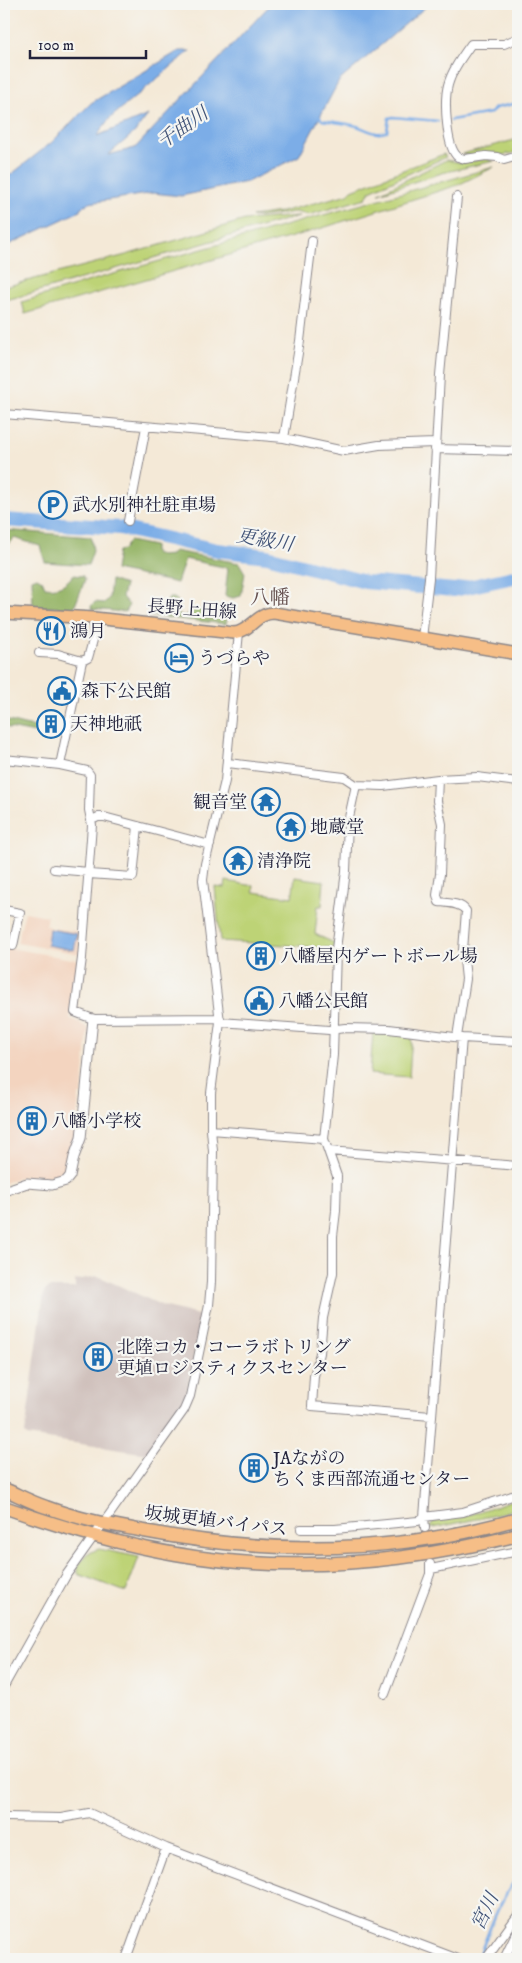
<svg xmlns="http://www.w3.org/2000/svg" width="522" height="1963" font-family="'IM FELL DW Pica','Noto Serif JP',serif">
  <rect width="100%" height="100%" fill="#f6f6f2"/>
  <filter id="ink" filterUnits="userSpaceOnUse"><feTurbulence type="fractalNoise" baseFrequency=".02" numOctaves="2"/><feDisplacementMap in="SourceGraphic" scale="10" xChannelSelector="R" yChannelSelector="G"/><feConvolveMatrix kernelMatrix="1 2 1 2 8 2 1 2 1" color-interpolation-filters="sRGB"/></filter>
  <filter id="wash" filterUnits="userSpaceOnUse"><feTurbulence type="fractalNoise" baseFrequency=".0096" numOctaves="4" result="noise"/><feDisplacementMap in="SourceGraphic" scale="20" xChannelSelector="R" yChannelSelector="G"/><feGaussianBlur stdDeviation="1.12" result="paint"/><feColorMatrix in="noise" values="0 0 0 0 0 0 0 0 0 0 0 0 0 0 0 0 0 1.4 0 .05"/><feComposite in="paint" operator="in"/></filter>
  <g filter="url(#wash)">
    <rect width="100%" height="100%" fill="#f4e9d7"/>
    <!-- built -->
    <path fill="#f3d4bf" d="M25,912L47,916L45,925L51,928L82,932L80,954L17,943Z
      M4,947L77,960L79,962L70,1018L88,1028L82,1095H79L75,1138L68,1151L65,1169L56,1176H23L4,1183Z"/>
    <!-- industrial -->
    <path fill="#cfc0bb" d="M98,1276L163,1306L202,1316L185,1398L180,1409L148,1454L27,1436L25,1434L44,1292L48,1288H75V1280Z"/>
    <!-- green -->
    <path fill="#bdd376" stroke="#707a58" d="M518,139V152L503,155L488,154L472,156L462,154Z
      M444,154L446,157L370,191L366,198L309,215L295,212L260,217L252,216L281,212L348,194L352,190Z
      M486,159L494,161L442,173L379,193L446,160L463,163Z
      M494,167L458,185L316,230L25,314L22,302L103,277Z
      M299,216L18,297L4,300V287L126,255L245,220Z
      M295,877L324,881L322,906H318L315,934L334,943V948L220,941L215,887L225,888L226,881L254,886L253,892L292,897Z
      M373,1032L412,1035L409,1077L370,1074Z
      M518,1498V1508L496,1515L429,1529L433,1522L466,1516Z
      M99,1549L139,1557L126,1592L78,1574V1566L88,1553Z"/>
    <!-- forest -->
    <path fill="#96b567" stroke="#5c6c51" d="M4,530L91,537L93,551L88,565L45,562L40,546L14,538L4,548Z
      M129,541L154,546V553L161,556L171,555L174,551L239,563L245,573L241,596L233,598L225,596L228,568L185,559L177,583L115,570L118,551L123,550Z
      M73,575L83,576L85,580L74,608L36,607L33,605L32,579L37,577L42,580L45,587C57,589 66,585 73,575Z
      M111,580L125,585L122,597L129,605L125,612L92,609L91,606L95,602L104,603L109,598Z
      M169,598H174L178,601V615L186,616C191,610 193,608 201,610L204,618L216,619L222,608H225L228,614L226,624L150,616L149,614L152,612L168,614L166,604Z
      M4,720C20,723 37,732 52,722L59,724L58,736L56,737L4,727Z"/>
    <!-- water -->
    <path fill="#7bade7" stroke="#4e6891" d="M271,4H429L339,81L299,156L247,182L181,196L153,193L89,203L80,208V211L4,247V178L13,173L51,143L91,103L179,51H190L109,119L97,136L148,115L135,132L108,155L135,148Z
      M49,929L77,934L74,950L47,945Z"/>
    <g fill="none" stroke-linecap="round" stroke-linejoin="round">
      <!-- stream -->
      <path stroke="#7bade7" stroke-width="2.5" d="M319,116L322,120C333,122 346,123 357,126C367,129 377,137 387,131L389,118L393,117L438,121
        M451,120L491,113L495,108L518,103
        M478,1959C491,1926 497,1905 518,1876"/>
      <!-- river -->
      <path stroke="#7bade7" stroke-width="14" d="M4,520L120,528L217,550L267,556L365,582L454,590L518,576"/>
    </g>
  </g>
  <g filter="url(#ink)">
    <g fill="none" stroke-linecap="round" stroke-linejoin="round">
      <defs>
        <path id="minor" d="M518,38L504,44H471C462,57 452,70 448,85C444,100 446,148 458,157L465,159L486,156L497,157L504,160L518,156
          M4,414L284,438L344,451L379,445L435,443
          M284,438L300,341L312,241
          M435,449L518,451
          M128,521L146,427
          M94,618L93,640L88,658L82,661L60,765L87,771L90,775L89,810L92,825L82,958L75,1012L93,1019L220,1018
          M422,638L429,578L440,375L457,197
          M39,653L58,654L82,661
          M4,759L60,765
          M228,763L344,777L356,785L383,786L438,779L477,777L518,782
          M438,779L437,801L442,824L440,874L437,895L439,902C448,903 461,903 466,911L463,950L466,979L457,1037
          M356,785L348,822L346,871L336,949L333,1055L324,1139L337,1176L336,1211L333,1236V1273L323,1318L320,1353L314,1376L312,1406L431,1416
          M92,820L98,817H104L210,845
          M54,869L89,872
          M89,874L133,877L138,826
          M4,910L20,913L13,946
          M220,1022L329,1030L345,1028L389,1029L462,1038L518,1041
          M211,1130L324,1139
          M329,1151L518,1166
          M425,1528L424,1517L462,1038
          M301,1529H335L418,1521L424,1517L463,1512L518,1494
          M431,1569L518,1551
          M4,1686L67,1574L184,1410L190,1396L209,1305L211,1282L213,1151L211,1130V1093L220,1022L203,880L205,864L225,781L239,632
          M385,1694L430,1574V1564
          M4,1817L61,1818L89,1813L166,1848
          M126,1959L166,1848L458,1959
          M486,1959L518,1915
          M504,1959L518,1930"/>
        <path id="tertiary" d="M4,1191L27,1183L52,1185L66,1181L70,1176L74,1157L81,1138L93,1019"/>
        <path id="primary" d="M4,613L94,618L234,633C250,632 256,613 274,613L518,654"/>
        <path id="trunk" d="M4,1489C18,1495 31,1502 46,1507C78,1519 111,1525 144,1531C268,1555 396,1554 518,1519
          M4,1507C60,1527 117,1544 176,1554C289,1574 407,1563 518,1535"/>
      </defs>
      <!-- minor casing -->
      <use href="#minor" stroke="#8b8689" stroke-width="10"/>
      <!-- tertiary casing -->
      <use href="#tertiary" stroke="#8b8689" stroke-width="11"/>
      <!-- primary casing -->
      <use href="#primary" stroke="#8b8689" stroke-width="14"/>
      <!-- trunk casing -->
      <use href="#trunk" stroke="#8b8689" stroke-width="15"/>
      <!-- minor -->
      <use href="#minor" stroke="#fff" stroke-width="8"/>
      <!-- tertiary -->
      <use href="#tertiary" stroke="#fff" stroke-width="9"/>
      <!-- primary -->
      <use href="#primary" stroke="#f6be87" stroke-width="11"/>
      <!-- trunk -->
      <use href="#trunk" stroke="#f6be87" stroke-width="12"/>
    </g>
  </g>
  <!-- icons -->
  <defs>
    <symbol id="parking-ring" viewBox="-11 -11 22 22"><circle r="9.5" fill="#f6f6f2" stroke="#1f6fb2" stroke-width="1.5"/><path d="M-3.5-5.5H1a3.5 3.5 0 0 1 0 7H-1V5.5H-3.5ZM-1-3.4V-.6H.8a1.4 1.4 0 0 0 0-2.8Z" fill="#1f6fb2"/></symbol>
    <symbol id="restaurant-ring" viewBox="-11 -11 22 22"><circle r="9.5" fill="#f6f6f2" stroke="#1f6fb2" stroke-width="1.5"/><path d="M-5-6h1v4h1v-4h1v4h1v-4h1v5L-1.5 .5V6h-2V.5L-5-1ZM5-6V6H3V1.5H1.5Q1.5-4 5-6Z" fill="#1f6fb2"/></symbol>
    <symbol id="hotel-ring" viewBox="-11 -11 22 22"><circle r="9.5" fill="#f6f6f2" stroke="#1f6fb2" stroke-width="1.5"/><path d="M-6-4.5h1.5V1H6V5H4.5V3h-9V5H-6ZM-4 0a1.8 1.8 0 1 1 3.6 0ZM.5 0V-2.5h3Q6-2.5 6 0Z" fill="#1f6fb2"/></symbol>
    <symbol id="civic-ring" viewBox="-11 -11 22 22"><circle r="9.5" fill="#f6f6f2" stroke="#1f6fb2" stroke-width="1.5"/><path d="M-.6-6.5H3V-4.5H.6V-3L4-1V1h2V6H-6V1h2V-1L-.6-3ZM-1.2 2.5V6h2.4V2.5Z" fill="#1f6fb2"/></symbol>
    <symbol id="building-ring" viewBox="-11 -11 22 22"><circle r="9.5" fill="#f6f6f2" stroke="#1f6fb2" stroke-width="1.5"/><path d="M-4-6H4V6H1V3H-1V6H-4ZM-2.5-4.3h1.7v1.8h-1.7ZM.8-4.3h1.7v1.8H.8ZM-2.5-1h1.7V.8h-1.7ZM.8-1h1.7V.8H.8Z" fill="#1f6fb2"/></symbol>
    <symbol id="temple-ring" viewBox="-11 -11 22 22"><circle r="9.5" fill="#f6f6f2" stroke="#1f6fb2" stroke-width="1.5"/><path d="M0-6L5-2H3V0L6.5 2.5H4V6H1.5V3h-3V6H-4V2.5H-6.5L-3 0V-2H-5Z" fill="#1f6fb2"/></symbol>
  </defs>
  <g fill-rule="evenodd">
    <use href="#parking-ring" x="37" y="489" width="32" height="32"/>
    <use href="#restaurant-ring" x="35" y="615" width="32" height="32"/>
    <use href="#hotel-ring" x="163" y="642" width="32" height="32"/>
    <use href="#civic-ring" x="46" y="675" width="32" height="32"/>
    <use href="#building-ring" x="35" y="708" width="32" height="32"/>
    <use href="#temple-ring" x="250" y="786" width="32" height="32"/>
    <use href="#temple-ring" x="275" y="811" width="32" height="32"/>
    <use href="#temple-ring" x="222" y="845" width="32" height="32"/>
    <use href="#building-ring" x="245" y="940" width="32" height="32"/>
    <use href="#civic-ring" x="243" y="985" width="32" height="32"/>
    <use href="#building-ring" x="16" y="1105" width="32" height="32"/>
    <use href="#building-ring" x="82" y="1341" width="32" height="32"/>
    <use href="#building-ring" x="238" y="1452" width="32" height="32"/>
  </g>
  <g text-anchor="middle" stroke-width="4.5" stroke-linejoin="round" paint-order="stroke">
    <!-- poi labels -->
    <g font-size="18" fill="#22223b" stroke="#f6f6f2" text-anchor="start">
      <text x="72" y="511">武水別神社駐車場</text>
      <text x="70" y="637">鴻月</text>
      <text x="198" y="664">うづらや</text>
      <text x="81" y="697">森下公民館</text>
      <text x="70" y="730">天神地祇</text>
      <text x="247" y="808" text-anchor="end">観音堂</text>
      <text x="310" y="833">地蔵堂</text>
      <text x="257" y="867">清浄院</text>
      <text x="280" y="962">八幡屋内ゲートボール場</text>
      <text x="278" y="1007">八幡公民館</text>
      <text x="51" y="1127">八幡小学校</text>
      <text x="117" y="1353">北陸コカ・コーラボトリング<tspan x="117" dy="21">更埴ロジスティクスセンター</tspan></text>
      <text x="273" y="1464">JAながの<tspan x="273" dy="21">ちくま西部流通センター</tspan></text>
    </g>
    <!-- street labels -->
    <g font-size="18" fill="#22223b" stroke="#f6f6f2">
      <text transform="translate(192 609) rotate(4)" y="6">長野上田線</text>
      <text transform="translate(216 1521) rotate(7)" y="6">坂城更埴バイパス</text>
    </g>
    <!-- water labels -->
    <g font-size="19" font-style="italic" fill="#415377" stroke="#f6f6f2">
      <text transform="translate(182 127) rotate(-35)" y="7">千曲川</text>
      <text transform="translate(265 539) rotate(10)" y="7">更級川</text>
      <text transform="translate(484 1911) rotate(-64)" y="7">宮川</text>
    </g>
    <!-- quarter labels -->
    <g font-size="20" fill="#644f4e" stroke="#f6f6f2">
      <text x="270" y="604">八幡</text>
    </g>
  </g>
  <!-- margin -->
  <rect width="522" height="1963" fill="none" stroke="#f6f6f2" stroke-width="20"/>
  <!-- scale -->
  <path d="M30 50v8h116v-8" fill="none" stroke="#22223b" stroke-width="2.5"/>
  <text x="38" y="50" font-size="15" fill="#22223b" stroke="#f6f6f2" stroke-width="4" paint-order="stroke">100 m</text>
</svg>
